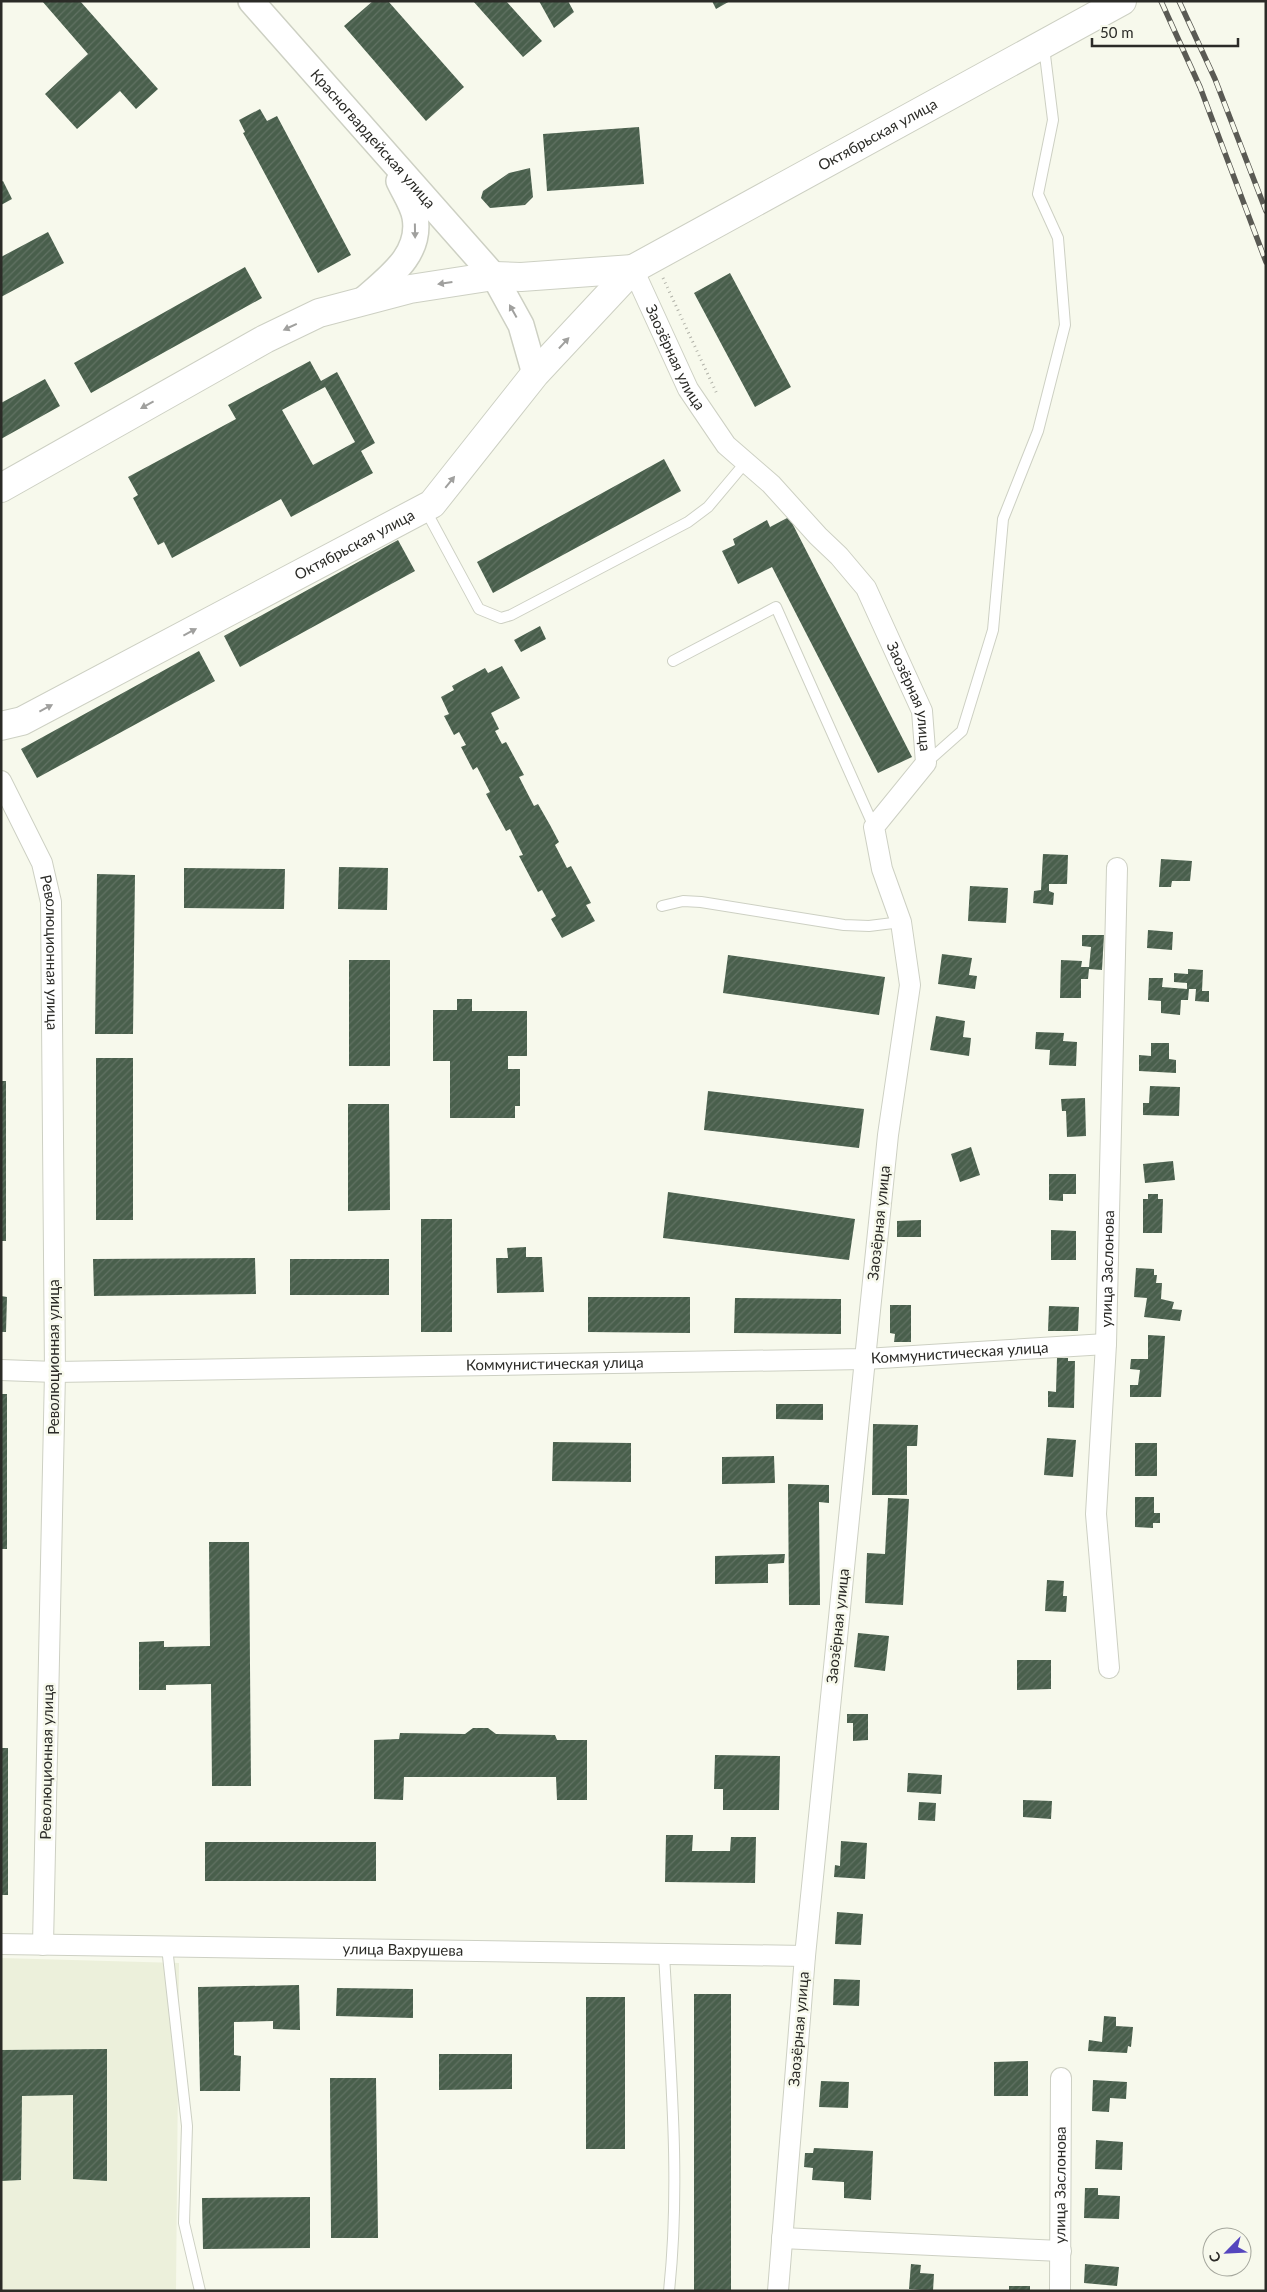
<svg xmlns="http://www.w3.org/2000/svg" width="1267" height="2292" font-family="Lato,sans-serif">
  <defs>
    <pattern id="building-hatch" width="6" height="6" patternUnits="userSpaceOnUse" patternTransform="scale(1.25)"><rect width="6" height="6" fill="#495f4c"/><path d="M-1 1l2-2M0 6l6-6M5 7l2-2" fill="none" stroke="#617263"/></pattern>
  </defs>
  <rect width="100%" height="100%" fill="#f7f9ec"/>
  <!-- built -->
  <path fill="#ecf0db" d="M1,1958L179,1963L176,2291H1Z"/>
  <!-- building -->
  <path fill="url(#building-hatch)" fill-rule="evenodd" d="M42,1H80L158,89L136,109L120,91L77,129L45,94L88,54Z
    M373,1H388L464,87L426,121L344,26Z
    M473,1H506L542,41L523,57Z
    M539,1H568L574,12L554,28Z
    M712,1H730L716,9Z
    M260,109L267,121L277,116L351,255L318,273L243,133L245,132L239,120Z
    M639,127L644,184L547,191L543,134Z
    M530,168L533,197L525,205L490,208L481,198L483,191L509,173Z
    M3,181L12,199L1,205V182Z
    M48,232L64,263L1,297V257Z
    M245,267L262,298L91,393L74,363Z
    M730,273L791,387L755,407L694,293Z
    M310,361L321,381L337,372L375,443L361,451L373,473L291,517L281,499L172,558L164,542L158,545L133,498L138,495L128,477L236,419L228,405ZM325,387L355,442L313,465L282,410Z
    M45,379L60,406L1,439V403Z
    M664,459L681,491L493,593L477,562Z
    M789,517L912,757L878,773L772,567L738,584L722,551L735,545L733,539L767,520L770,527Z
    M398,540L415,571L240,667L224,636Z
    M540,626L546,639L521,652L514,640Z
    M199,651L215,681L37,778L21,749Z
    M502,666L520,698L491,713L499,729L495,731L502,744L506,742L524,775L519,777L534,806L538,804L550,825L559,842L555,845L567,868L571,866L591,903L586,905L595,921L562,938L551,919L556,916L542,890L538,892L519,856L523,855L510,829L506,831L486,794L490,792L477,767L473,770L461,747L466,745L460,734L459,732L454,735L444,716L449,714L441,697L454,690L452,686L485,668L488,673Z
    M1043,854L1068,855L1067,884H1049V891L1054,893L1053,905L1033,903L1034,891L1041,890Z
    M1161,859L1192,861L1190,881H1172L1171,887H1159Z
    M339,867L388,868L387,910L338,909Z
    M184,868L285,869L284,909L184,908Z
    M97,874L135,875L133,1034H95Z
    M970,886L1008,888L1006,923L968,921Z
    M1148,930L1173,932L1172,950L1147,948Z
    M1082,935H1104L1102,970L1089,969L1088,979H1081V998H1060L1061,960L1082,961L1081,967H1089L1091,947L1082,946Z
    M942,954L972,958L969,975L977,976L975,989L938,984Z
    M728,955L885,977L879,1015L723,993Z
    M349,960H390V1066H349Z
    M1188,969L1203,970L1202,991H1209V1002L1195,1001L1196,989H1189L1188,1000H1181L1180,1015L1161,1013V1001L1148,1000L1149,978H1163L1162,987L1187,989V983L1174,982V973L1188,974Z
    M457,999H472V1011H527V1056H508V1069H520V1106H515V1118H450V1061H433V1010H457Z
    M936,1016L965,1021L963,1037L971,1038L969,1056L930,1050Z
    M1036,1032L1064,1033L1063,1041L1077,1042L1076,1066L1049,1065L1050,1050L1035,1049Z
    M1151,1043H1169V1059L1176,1060V1073L1139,1071V1055L1151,1056Z
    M96,1058H133V1220H96Z
    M1,1081H6V1241H1Z
    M1150,1086L1180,1087L1179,1116L1143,1115V1103H1149Z
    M708,1091L864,1109L859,1148L704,1130Z
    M1085,1098L1086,1136L1067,1137L1066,1111H1062L1061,1099Z
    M348,1104H389L390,1210L348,1211Z
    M971,1147L980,1175L960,1182L951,1154Z
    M1173,1161L1175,1180L1145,1183L1143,1164Z
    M1049,1174H1076V1194H1063V1201L1049,1200Z
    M668,1192L855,1219L849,1260L663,1238Z
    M1148,1194H1158V1199H1163L1162,1233H1143V1199H1148Z
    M421,1219H452V1332H421Z
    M921,1220V1237H897V1221Z
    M1051,1230L1076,1231V1260H1051Z
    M526,1247V1257H542L544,1292L497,1293L496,1258H508L507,1248Z
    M255,1258L256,1294L94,1296L93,1259Z
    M290,1259H389V1295H290Z
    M1136,1268L1154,1269V1275H1157L1156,1283H1162L1161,1299L1174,1302L1172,1309L1182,1310L1180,1321L1144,1317L1147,1298L1134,1297Z
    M1,1296L7,1297L6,1332H1Z
    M588,1297H690V1333L588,1332Z
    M735,1298L841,1299V1334L734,1333Z
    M890,1305H911V1342H894L895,1334L890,1333Z
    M1049,1306L1079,1307L1078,1331H1048Z
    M1148,1335L1165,1336L1161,1397H1130V1385H1138L1140,1370L1130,1369L1131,1359H1148Z
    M1057,1358H1068V1361H1075L1074,1408L1048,1407V1391L1056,1392Z
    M1,1394H7V1549H1Z
    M776,1404H823V1420L776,1419Z
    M873,1424L918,1425L917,1446H907V1495H872Z
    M1047,1438L1076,1440L1073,1477L1044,1475Z
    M553,1442L631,1443V1482L552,1481Z
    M1135,1443H1157V1476H1135Z
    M774,1456L775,1483L722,1484V1457Z
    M788,1484L829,1485V1503L819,1502L820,1605H789Z
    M1135,1497H1154V1513H1160V1523H1153V1528L1135,1527Z
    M888,1498L909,1499L903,1605L865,1603L867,1553L885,1554Z
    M209,1542H249L251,1786H212L211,1684L166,1685V1690H139V1642L164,1641V1647L210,1646Z
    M785,1554L784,1563L768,1564V1583L715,1584V1556Z
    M1047,1580L1064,1581L1063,1596H1067L1066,1612L1045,1611Z
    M858,1633L889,1636L885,1671L854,1667Z
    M1017,1660H1051V1689L1017,1690Z
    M847,1714H868V1740L853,1741V1723H847Z
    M473,1728H488L496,1734L555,1735L557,1740H587V1800H557L556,1777H404L403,1800L374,1799V1740L399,1739L400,1733L465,1734Z
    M1,1748H8V1895H1Z
    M715,1755L780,1756L779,1810H723V1789H714Z
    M908,1773L942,1775L941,1794L907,1792Z
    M1023,1800L1052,1801L1051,1819L1023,1817Z
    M919,1802L936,1803L935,1821L918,1820Z
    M666,1835H693L692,1851H730L731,1837H756L755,1883L665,1882Z
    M841,1841L867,1843L865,1879L834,1877L835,1865L840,1866Z
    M205,1842H376V1881H205Z
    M837,1912L863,1914L861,1945L835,1944Z
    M834,1979L860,1980L859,2006L833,2005Z
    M299,1985L300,2030L273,2029V2021L234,2022V2055L241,2056L240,2091H200L198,1987Z
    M337,1988L413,1989V2018L336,2016Z
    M694,1994H731V2291H694Z
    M586,1997H625V2149H586Z
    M1104,2016L1116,2017V2026L1133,2027L1131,2047L1128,2046L1127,2053L1088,2051L1089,2040L1102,2042Z
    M107,2049V2181L73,2179V2095L22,2096L21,2180L1,2181V2050Z
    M439,2054H512V2089L439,2090Z
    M1028,2061V2096H994V2062Z
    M330,2078H376L378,2238H331Z
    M1093,2080L1127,2082L1126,2099L1110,2098L1109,2112L1092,2111Z
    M821,2081L849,2082L848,2108L819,2107Z
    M1096,2140L1123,2142L1122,2170L1095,2169Z
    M814,2148L873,2151L871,2200L844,2198V2182L812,2180L813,2168L804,2167L805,2153H813Z
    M1085,2188H1098V2195L1120,2196L1119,2219L1084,2218Z
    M310,2197V2248L203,2249L202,2198Z
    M911,2264L921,2265L920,2273L934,2274L933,2291L909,2289Z
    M1085,2264L1119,2267L1117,2286L1084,2283Z
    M1009,2286H1030V2291H1009Z"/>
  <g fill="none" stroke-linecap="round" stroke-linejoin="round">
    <defs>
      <path id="service" d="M425,509L479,609L501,618L511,615L688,522L708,507L745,463
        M673,661L776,607L874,827
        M926,763L962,731L993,630L1003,519L1038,431L1065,325L1058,238L1038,194L1053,120L1044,47
        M662,906L683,901L701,902L844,925L869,926L901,922
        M167,1947L187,2126L184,2223L200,2291
        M664,1954C670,2065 681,2180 669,2291"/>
      <g id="minor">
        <path id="s1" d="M633,269L688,389L726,445L771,484L818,536L839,556L866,588L922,711L926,763L874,827L882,869L901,922L910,985L888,1135L865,1359L805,1956L778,2291"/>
        <path id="s2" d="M1,781L42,863L51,902L55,1372L43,1945"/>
        <path id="s3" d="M1,1370L55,1372L865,1359L1106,1344"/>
        <path id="s4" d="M1109,1668L1096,1514L1106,1344L1117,868"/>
        <path id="s5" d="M1,1944L805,1956"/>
        <path d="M782,2238L1061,2251"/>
        <path id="s6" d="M1060,2291L1061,2078"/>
      </g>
      <g id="tertiary">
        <path id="s7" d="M251,1L494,276L521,325L535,374"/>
        <path d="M361,302C386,279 422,256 415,217C413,205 404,192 399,181"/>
      </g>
      <g id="secondary">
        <path d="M1,488L265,339L319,313L410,289L494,276L521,277L633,269"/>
        <path id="s8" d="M1,726L22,721L432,504L535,374L633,269L1122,1"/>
      </g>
    </defs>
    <!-- service casing -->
    <use href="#service" stroke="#cdd0c3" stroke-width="12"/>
    <!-- minor casing -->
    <use href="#minor" stroke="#cdd0c3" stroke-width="22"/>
    <!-- tertiary casing -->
    <use href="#tertiary" stroke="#cdd0c3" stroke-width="28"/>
    <!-- secondary casing -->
    <use href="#secondary" stroke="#cdd0c3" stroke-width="30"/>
    <!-- path -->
    <path stroke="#b1b2a8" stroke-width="3" stroke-dasharray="1 4" stroke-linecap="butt" d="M663,278L717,394"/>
    <!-- service -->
    <use href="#service" stroke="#fff" stroke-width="10"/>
    <!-- minor -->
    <use href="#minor" stroke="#fff" stroke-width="20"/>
    <!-- tertiary -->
    <use href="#tertiary" stroke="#fff" stroke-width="25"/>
    <!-- secondary -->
    <use href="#secondary" stroke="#fff" stroke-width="28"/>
    <defs>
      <path id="rail" d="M1161,1L1200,87L1266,262
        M1179,1L1215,79L1266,211"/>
    </defs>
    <!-- rail casing -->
    <use href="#rail" stroke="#5a5a54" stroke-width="5.5"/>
    <!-- rail -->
    <use href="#rail" stroke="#f7f9ec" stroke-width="4" stroke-dasharray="11" stroke-linecap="butt"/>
  </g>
  <!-- one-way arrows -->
  <defs><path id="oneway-solid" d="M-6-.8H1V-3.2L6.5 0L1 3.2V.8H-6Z" transform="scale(1.25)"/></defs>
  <g fill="#a0a09e">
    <use href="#oneway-solid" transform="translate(415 231) rotate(89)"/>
    <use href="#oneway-solid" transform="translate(445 283) rotate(172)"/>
    <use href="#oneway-solid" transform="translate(513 311) rotate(-119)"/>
    <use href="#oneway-solid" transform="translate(290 327) rotate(155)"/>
    <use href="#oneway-solid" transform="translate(564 343) rotate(-47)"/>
    <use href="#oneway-solid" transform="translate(147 405) rotate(151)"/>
    <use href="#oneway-solid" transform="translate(450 482) rotate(-51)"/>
    <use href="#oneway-solid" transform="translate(190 632) rotate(-28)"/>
    <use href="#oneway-solid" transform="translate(46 708) rotate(-28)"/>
  </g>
  <g text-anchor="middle" stroke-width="5" stroke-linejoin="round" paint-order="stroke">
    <!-- street labels -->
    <g font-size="15" fill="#2b2b27" stroke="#f7f9ec">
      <text dy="5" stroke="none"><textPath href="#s8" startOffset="1074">Октябрьская улица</textPath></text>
      <text dy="5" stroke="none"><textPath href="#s7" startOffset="184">Красногвардейская улица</textPath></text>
      <text dy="5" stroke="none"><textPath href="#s1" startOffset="98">Заозёрная улица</textPath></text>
      <text dy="5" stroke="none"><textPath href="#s8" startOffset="398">Октябрьская улица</textPath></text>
      <text dy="5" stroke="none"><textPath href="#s1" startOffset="518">Заозёрная улица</textPath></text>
      <text dy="5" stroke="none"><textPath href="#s2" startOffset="182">Революционная улица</textPath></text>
      <text transform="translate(879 1223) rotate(-84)" y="5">Заозёрная улица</text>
      <text dy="5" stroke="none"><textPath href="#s4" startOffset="400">улица Заслонова</textPath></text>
      <text dy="5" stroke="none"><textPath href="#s3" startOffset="959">Коммунистическая улица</textPath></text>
      <text transform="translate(54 1357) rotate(-90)" y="5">Революционная улица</text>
      <text dy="5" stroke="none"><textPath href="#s3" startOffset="554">Коммунистическая улица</textPath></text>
      <text transform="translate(838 1626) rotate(-84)" y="5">Заозёрная улица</text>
      <text transform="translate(47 1762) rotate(-89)" y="5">Революционная улица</text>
      <text dy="5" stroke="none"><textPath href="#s5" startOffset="402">улица Вахрушева</textPath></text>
      <text transform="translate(799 2029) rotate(-85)" y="5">Заозёрная улица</text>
      <text dy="5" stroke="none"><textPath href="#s6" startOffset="106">улица Заслонова</textPath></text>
    </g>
  </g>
  <!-- border -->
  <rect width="1267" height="2292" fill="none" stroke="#2b2b27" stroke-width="5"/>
  <!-- north arrow -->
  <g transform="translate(1227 2252) rotate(246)"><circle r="24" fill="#f7f9ec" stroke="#a5a79d"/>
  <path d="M0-4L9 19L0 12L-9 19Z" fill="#5546be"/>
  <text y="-8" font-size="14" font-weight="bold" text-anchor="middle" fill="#2b2b27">С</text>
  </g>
  <!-- scale -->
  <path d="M1092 38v8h146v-8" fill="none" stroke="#2b2b27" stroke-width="2.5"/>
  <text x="1100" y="38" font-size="15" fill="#2b2b27" stroke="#f7f9ec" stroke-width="4" paint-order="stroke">50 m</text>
</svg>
